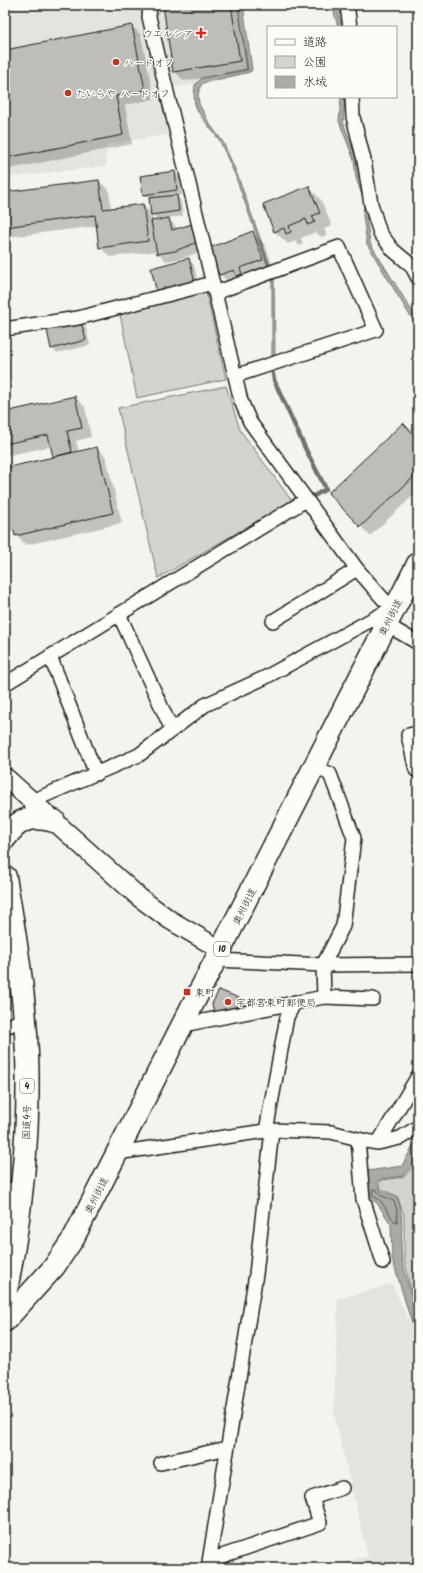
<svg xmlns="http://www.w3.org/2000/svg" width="423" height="1573" font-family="Kalam,'Klee One',sans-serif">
  <rect width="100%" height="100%" fill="#f4f3ee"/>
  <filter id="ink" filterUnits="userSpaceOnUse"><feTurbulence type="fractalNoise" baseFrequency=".025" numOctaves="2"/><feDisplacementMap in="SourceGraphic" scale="8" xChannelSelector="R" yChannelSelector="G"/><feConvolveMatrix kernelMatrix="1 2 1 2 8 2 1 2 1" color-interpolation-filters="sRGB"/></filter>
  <g filter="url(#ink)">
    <!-- built -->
    <path fill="#e4e3de" d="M5,5H239L249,72L163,90L173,134L107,144L106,166L5,178Z
      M392,1284L418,1340V1568H325L368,1556L334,1414L338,1299Z"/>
    <!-- green -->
    <path fill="#d4d3cf" stroke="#787876" d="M206,292L226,379L137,398L120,314Z
      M226,386L240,430L292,501L158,578L118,408Z
      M418,1161V1197L416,1204L418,1229V1323L404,1258V1215L397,1196L381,1189L379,1183L382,1180L404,1177Z"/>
    <!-- water -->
    <path fill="#abaaa6" stroke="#72716f" d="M238,5H243L252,70L250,72L203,83L200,87L198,95L199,104L209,123L223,142L237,174L274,277L275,358H272V278L235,175L220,141L198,112L195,104L194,95L195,85L202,78L247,69Z
      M332,5H336L342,27H338Z
      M341,97H345L343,122L357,160L359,177L368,202L366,216L370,243L418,321V329L367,244L363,216L364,201L356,178L354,160L339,121Z
      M418,1137V1158L403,1176L381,1179L377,1183L381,1191L397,1197C406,1221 399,1236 402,1259C407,1285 418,1311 418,1338L416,1337L392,1258L391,1224L377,1203L369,1198L366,1179L368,1171L402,1166Z"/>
    <!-- shadow -->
    <path fill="#0003" fill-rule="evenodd" d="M164,5H239L249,71L184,81L174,71Z
      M390,5H406L392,7Z
      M132,26L141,35L154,99L125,105L132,144L5,170V51Z
      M175,172L180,178L182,195L177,196L181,201L183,216L168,218L176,227L177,230L192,225L205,250L183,258L166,261L158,253V251L110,257L100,247L97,226L9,237L5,233V193L99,181L109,190L111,209L143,205L152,214L150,199L144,194ZM153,215L158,221H153Z
      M309,187L321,200L332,226L324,229L327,235L321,237L316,232L301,238L303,244L299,246L295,241L288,244L275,232Z
      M252,232L265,245L275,272L252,281L254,287L250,289L244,283L233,287L220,274Z
      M189,260L194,265L199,288L163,297Z
      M81,323L86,328L90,345L57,353L52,348Z
      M75,397L85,407L91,437L76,441L79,452L97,448L106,457L122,523L26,545L11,530L9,522L5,518V487L7,486L5,469L54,457L52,446L5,456V413Z
      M418,440V491L370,536L329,493Z
      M5,974L7,987L5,988Z
      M244,1001L249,1006L221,1020Z"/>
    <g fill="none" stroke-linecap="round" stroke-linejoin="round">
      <!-- shore -->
      <path stroke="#555553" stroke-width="1" d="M373,1189H376L380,1195L394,1201L397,1211V1222L394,1221L380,1200L373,1196Z"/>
      <!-- stream -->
      <path stroke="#72716f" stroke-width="4.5" d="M273,374L274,380L306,450L326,489L312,497L314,501"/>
    </g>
    <!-- building -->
    <path fill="#bebdba" stroke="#1c1c1c" d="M163,5H231L240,61L173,72Z
      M132,25L145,90L116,96L123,135L5,158V50Z
      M175,171L177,190L143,195L140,176Z
      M99,180L103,209L143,204L148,241L99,248L95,215L5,227V192Z
      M309,186L320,213L312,216L315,222L308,225L306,219L289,226L291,232L286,234L284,228L274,232L263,204Z
      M177,195L179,211L151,215L149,198Z
      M169,218L172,230L192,224L198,242L175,251L157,254L151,221Z
      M253,231L263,260L240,268L242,274L236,276L234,270L219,275L209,248Z
      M189,258L195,283L157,293L151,268Z
      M81,322L86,340L51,349L47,330Z
      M75,396L82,428L67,431L72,452L53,457L48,435L5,444V412Z
      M403,423L418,439V473L360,527L328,493Z
      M97,447L113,513L15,536L14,530L10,531L7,518L5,519V485H6L5,468Z
      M219,990L244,1000L239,1011L215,1016L212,1004Z"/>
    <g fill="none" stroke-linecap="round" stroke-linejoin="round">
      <defs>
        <path id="street" d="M150,5L149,17L241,401L250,422L357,569L384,600L396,606
          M347,5L350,27
          M352,97L353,117L364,160L371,204L380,233L393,250L411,265L418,278
          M215,293L339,247L376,330L235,376
          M5,329L78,318L213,283
          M119,614L172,730
          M273,621L357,569
          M387,625L418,643
          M50,656L96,774
          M5,684L306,500
          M315,767L330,774L354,838L343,926L323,965L324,997
          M416,770L408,735L418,733
          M32,801L139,755L205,705L264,678L395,607
          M216,960L323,965L418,964
          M183,1025L324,997L373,999
          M5,1027L25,1019
          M266,1131L287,1017L295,1002
          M358,1139L363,1199L383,1262
          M378,1143L418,1076
          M117,1153L272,1130L331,1132L366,1141L378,1143L400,1138L418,1127
          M5,1190L21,1188
          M161,1463L227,1448
          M210,1560L320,1523L312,1498L342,1488
          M208,1568L256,1274L272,1130"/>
        <path id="secondary" d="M5,777L140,898L170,920L221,950"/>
        <path id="primary" d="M5,1321L54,1267L73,1239L418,563"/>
        <path id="highway" d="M5,838C19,818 31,815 54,821
          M5,877C15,935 25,995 27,1054C30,1134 21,1216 5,1295"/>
      </defs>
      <!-- street casing -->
      <use href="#street" stroke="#1c1c1c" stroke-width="16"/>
      <!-- secondary casing -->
      <use href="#secondary" stroke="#1c1c1c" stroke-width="21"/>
      <!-- primary casing -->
      <use href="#primary" stroke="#1c1c1c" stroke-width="24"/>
      <!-- highway casing -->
      <use href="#highway" stroke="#1c1c1c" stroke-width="25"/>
      <!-- street -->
      <use href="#street" stroke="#fdfcf7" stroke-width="13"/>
      <!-- secondary -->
      <use href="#secondary" stroke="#fdfcf7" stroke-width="18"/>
      <!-- primary -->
      <use href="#primary" stroke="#fdfcf7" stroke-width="21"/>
      <!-- highway -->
      <use href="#highway" stroke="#fdfcf7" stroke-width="22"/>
    </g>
  </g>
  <!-- markers -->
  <g fill="#c8321e" stroke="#fdfcf7" stroke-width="1.5">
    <path d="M199 27h4v4h4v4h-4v4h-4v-4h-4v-4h4z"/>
    <circle cx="116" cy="62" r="4"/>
    <circle cx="68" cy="93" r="4"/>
    <rect x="183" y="988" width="8" height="8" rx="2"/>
    <circle cx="228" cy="1002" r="4"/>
  </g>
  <g text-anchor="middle" stroke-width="3" stroke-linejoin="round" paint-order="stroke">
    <!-- shield labels -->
    <g fill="#fdfcf7" stroke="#605f5e" stroke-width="1">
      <rect x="214" y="942" width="16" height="14" rx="3"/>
      <rect x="20" y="1079" width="14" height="14" rx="3"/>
    </g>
    <g font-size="9" font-weight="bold" fill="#1c1c1c">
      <text x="222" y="952">10</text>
      <text x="27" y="1089">4</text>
    </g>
    <!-- poi labels -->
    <g font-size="10" fill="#1c1c1c" stroke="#fdfcf7" text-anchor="start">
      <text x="193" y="37" text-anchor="end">ウエルシア</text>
      <text x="124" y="66">ハードオフ</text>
      <text x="76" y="97">たいらや ハードオフ</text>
      <text x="195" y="996">東町</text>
      <text x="236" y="1006">宇都宮東町郵便局</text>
    </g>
    <!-- street labels -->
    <g font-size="10" fill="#1c1c1c" stroke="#fdfcf7">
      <text transform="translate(390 617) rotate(-63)" y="4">奥州街道</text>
      <text transform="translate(244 906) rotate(-63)" y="4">奥州街道</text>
      <text transform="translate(26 1122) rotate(-88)" y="4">国道4号</text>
      <text transform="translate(96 1195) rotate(-63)" y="4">奥州街道</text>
    </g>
  </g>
  <!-- margin -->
  <rect width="423" height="1573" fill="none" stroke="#fdfcf7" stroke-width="20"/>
  <rect x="10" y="10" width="403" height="1553" fill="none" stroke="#1c1c1c" stroke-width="1.5" filter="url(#ink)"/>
  <!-- legend -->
  <rect x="267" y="26" width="130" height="72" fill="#fdfcf7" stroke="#a3a29f"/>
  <rect x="275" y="39" width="20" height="6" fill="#fdfcf7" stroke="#a3a29f"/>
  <text x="303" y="46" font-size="12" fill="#1c1c1c">道路</text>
  <rect x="275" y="56" width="20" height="12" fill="#d4d3cf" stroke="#a3a29f"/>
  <text x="303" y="66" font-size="12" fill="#1c1c1c">公園</text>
  <rect x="275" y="76" width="20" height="12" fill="#abaaa6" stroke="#a3a29f"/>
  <text x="303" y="86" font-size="12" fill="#1c1c1c">水域</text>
</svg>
